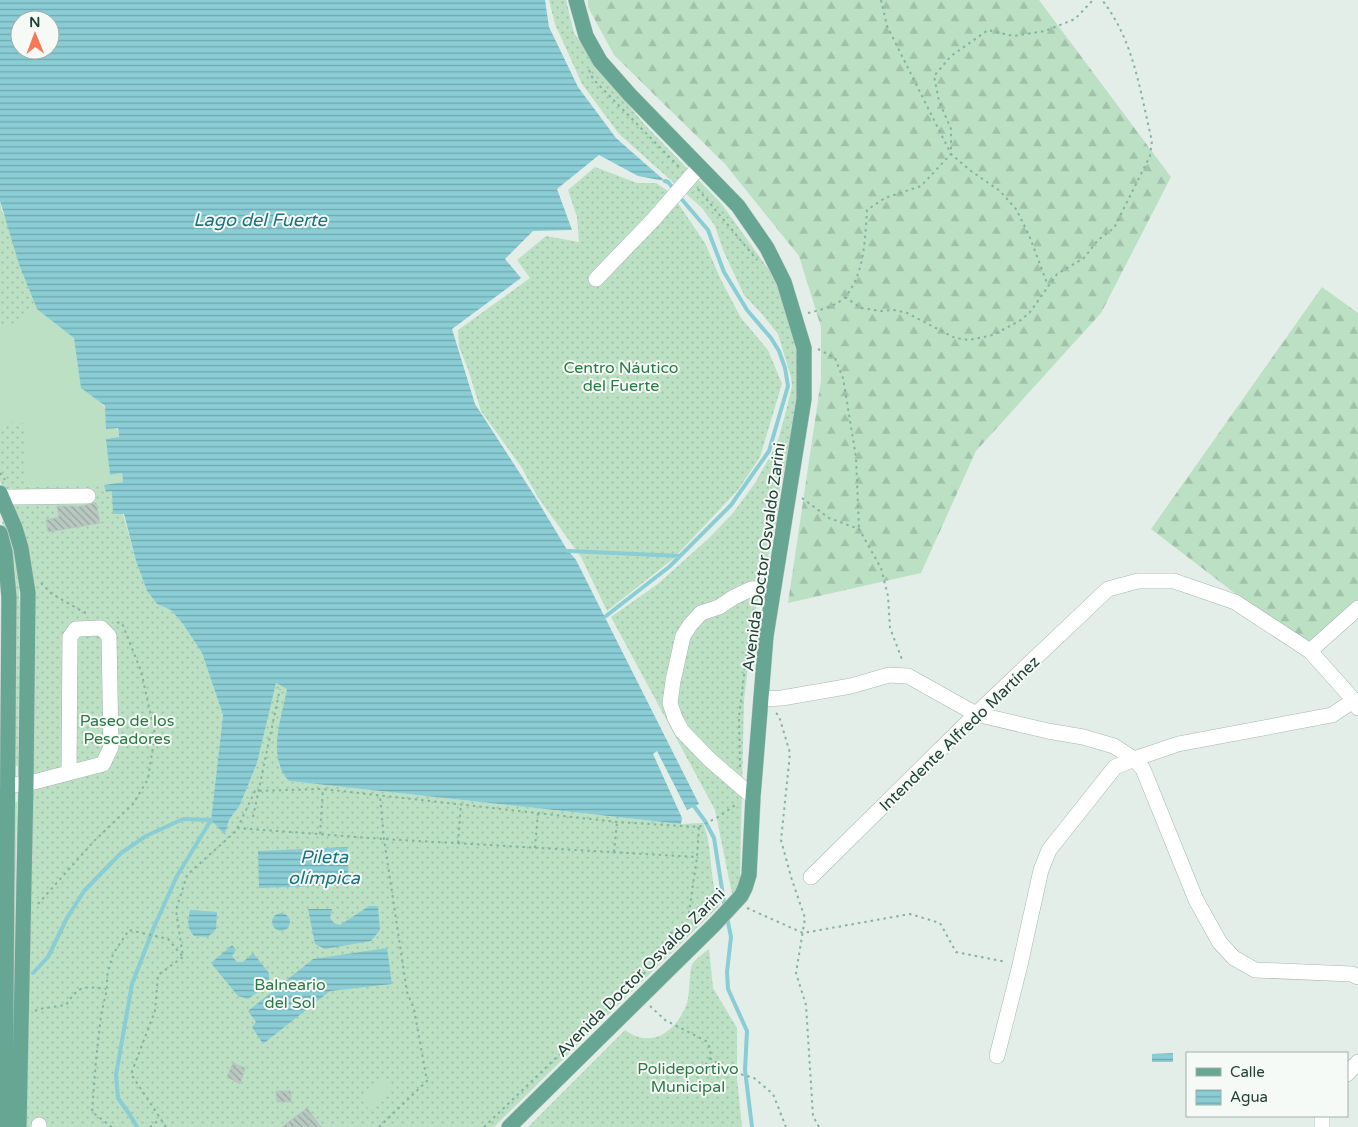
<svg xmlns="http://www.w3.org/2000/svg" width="1358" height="1127" font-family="'Varela Round',sans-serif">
  <defs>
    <pattern id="grass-dots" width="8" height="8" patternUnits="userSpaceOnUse" patternTransform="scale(1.25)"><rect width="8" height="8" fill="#bce0c4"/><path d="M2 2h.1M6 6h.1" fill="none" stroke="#a1c1a9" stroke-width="1.8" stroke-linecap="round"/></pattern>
    <pattern id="forest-firs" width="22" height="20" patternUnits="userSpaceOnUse" patternTransform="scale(1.25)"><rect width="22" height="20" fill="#bce0c4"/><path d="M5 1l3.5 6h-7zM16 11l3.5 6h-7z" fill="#a1c1a9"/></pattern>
    <pattern id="water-rules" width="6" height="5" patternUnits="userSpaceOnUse" patternTransform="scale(1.25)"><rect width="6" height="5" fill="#8acdd5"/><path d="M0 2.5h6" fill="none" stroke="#70a8ae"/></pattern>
    <pattern id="building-back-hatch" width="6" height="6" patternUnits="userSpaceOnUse" patternTransform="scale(1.25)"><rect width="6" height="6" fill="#b9c9c2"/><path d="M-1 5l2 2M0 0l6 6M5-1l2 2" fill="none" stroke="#96a59e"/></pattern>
  </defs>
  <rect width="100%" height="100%" fill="#e4eee9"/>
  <!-- grass -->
  <path fill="url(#grass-dots)" d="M549,0H566L574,33L595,64L644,124L721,203L774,277L797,350L799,379L788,453L780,489L777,519L753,622L744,701L740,878L739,885L732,894L715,810L611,617L659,583L709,538L733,513L755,483L772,453L779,437L787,407L792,386L791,377L778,334L762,314L744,295L723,250L715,226L702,208L619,134L582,84L555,24Z
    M595,167L637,183H656L671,193L705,243L721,280L741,318L768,350L782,384L760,457L738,490L673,559L607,611L581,557L537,496L522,468L481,411L468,369L459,347L458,330L530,278L517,260L546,236L579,242L577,217L568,190Z
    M0,201L2,212L74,338L106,491H112L123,514L136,561L147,591L157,604L171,610L183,624L202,653L223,715L211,820L225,835L229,820L240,805L257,763L275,683L288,688L277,748L279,765L289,781L681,824L703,823C714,850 708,879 720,905L494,1127H22L34,597L4,489L0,481Z
    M4,521L15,548L18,574L20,606L18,766H15L17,605L15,573L12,549L2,522Z
    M15,802H17L12,1127H10Z
    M709,949L713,988L737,1028V1078L742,1127H528L625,1030C652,1050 677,1031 687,1003C690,993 689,972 692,965C695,959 704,953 709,949Z"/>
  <!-- forest -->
  <path fill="url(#forest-firs)" d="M588,0H1039L1171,177L1101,313L976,451L921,573L788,603L821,380V327L799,256L725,164L614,55L588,7Z
    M1322,287L1358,313V608L1310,651L1151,529Z"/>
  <!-- pitch -->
  <path fill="#bce0c4" d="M37,309L74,338L81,388C99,401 117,413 119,438L107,439L110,475L122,473L123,482L104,485L26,487V423L0,424V331Z
    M383,1079L392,1091L369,1109L359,1097Z"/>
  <!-- water -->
  <path fill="url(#water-rules)" fill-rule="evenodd" d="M0,0H545L549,27L578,87L616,138L665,181L638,176L599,155L557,189L572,230L533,231L505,259L521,278L452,329L475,404L534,495L566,548L576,560L699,804L687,810L657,751L653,754L682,818L681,824L289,781C266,757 282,717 287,689L276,683L257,763L240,805L229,820L225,835L211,820L223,715L202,653L183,624L171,610L157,604L147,591L136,561L124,514H113L112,491L106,492L104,485L123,482L122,473L110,475L106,439L119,437L118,428L106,429L105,406L81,388L74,338L37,309L19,264L0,201ZM20,20H50V50H20Z
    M347,847L349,885L259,888L258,851Z
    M369,906H378L380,930L371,941L325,949L315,944L308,909H332L330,918L334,923L340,925Z
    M190,910L217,912L216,929L208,937L194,936C186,926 188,922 190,910Z
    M272 922a9 9 0 1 1 18 0a9 9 0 1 1-18 0Z
    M232,945L236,950L232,956L237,962H243L253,953L269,973V984L248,999L238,996L211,963Z
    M387,948L392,984L330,991L263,1044L252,1027L256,1022L248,1011L313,959Z
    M1173,1053V1062H1152V1054Z"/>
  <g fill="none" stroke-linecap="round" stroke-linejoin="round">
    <!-- stream -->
    <path stroke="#8acdd5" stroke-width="4" d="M665,181L668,182L674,189
      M568,551L680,556
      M606,616L669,567L731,505L769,451L788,386L785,368L779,351L771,338L747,310L724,272L708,230L678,195
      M694,806L705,821L714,838L725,908
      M727,917L731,937L727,972L728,989L747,1031L745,1070L752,1127
      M33,973L48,957L67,918L84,891L121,853L146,836L183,819L211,820
      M137,1127L130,1115L118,1098L116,1075L132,984L154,927L177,876L211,820"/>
  </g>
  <!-- building -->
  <path fill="url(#building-back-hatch)" stroke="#b6c8c0" d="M96,503L100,523L48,532L46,520L59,517L57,506H76V507Z
    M233,1063L245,1068L240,1084L227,1077Z
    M276,1091H291V1102H277Z
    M307,1108L321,1127H282Z"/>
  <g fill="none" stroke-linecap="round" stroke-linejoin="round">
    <defs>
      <path id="minor" d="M596,279L653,220L699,167
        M0,499L2,497H13L88,496
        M1310,651L1358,608
        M762,699L782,698L851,686L889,675L908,676L976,714L1048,731L1083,737L1114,746L1134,759L1143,769L1196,900L1220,943L1234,958L1255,970L1352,974L1358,977
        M7,785L26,784L103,764L111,747L109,636L101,628L76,629L70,637L69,773
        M753,797L709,759L682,731L675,718L670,703L673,681L683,636L690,625L701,613L719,607L734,597L751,589L773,588
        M811,877L976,714L1108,589L1138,581H1174L1235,602L1310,651L1351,697L1358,708
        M997,1056L1020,965L1041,870L1049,850L1115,767L1134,759L1178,744L1332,715L1353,701
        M1347,1074L1358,1062
        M39,1127V1125
        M1322,1127V1116"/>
      <path id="major" d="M0,493L15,528L21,548L28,593L26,784L19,1127
        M0,533L5,552L9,597L5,1127
        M509,1127L714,925L741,896L745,888L749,875L753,797L766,636L804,399V348L784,282L767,248L738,206L630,95L600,61L586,36L576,0"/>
    </defs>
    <!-- minor casing -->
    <use href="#minor" stroke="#a6b7b0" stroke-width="16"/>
    <!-- major casing -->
    <use href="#major" stroke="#c1cac7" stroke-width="16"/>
    <!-- path -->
    <path stroke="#83b3a2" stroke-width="2" stroke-dasharray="2.5 4" stroke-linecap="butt" d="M881,0L887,26L951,154L971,171L1000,191L1016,209L1029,235L1048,286
      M589,70L593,79L680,168
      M698,189L757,260
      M845,297L861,308L881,311L894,310L907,313L955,338L969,340L993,335L1021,320L1030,312L1057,274L1084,258L1098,240L1114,228L1150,156L1152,141C1140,92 1134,40 1102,0
      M808,313C818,311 839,305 846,296C865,272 865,238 867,210L885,198L921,186L951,154V129L939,101L934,76L951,56L988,30L1013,36L1045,31L1075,19L1093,0
      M818,349L835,358L843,378L856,457L859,529
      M0,473L5,480
      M802,498L829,518L859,529L881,568L888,596L890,628L903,662
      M41,583L52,594L89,615
      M776,713L779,716L790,753L781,840L791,877L805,918L796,973L806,1005L813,1116L819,1127
      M740,767L739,717L750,626L755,603
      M253,817L280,689
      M237,828L384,839L697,857
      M320,834L323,789
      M458,843L461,804
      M535,848L538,813
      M614,852L617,822
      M38,904L94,841L133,804L148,779L155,734L141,671L122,623L114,622
      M747,908L803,933L910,914L940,923L956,952L1006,962
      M670,932L680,940
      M686,933L697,857L699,827
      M650,1006L665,1020L706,1041L710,1048L711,1057L706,1064L709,1069H715L717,1065L715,1060L711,1059
      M35,1011L39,1009L66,1005C79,985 84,986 106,989
      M716,1067L754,1078L773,1094L786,1127
      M112,1127L92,1112L96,1060L101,1015L107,989V976L113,954L129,930L168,939L183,957
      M150,1127L160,1119
      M166,1127L131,1074L155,1011L158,975L183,957L176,910L187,875L236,831L255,791L323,789L617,822L699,827L720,816L738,803
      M379,1127L427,1081L414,1009L407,992L384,839L380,796
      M484,1127L654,964"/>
    <!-- minor -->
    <use href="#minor" stroke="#fff" stroke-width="15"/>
    <!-- major -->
    <use href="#major" stroke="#66a692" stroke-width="15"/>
  </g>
  <g text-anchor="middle" stroke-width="4" stroke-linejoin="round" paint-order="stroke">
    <!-- park labels -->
    <g font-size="16" fill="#2a7a45" stroke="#f5faf7">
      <text x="621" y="373">Centro Náutico<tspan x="621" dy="18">del Fuerte</tspan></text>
      <text x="127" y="726">Paseo de los<tspan x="127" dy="18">Pescadores</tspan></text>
      <text x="290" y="990">Balneario<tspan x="290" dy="18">del Sol</tspan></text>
      <text x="688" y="1074">Polideportivo<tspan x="688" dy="18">Municipal</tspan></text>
    </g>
    <!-- street labels -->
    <g font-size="16" fill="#224137" stroke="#f5faf7">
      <text transform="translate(763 557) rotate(-82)" y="6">Avenida Doctor Osvaldo Zarini</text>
      <text transform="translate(959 733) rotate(-44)" y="6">Intendente Alfredo Martínez</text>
      <text transform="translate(640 972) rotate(-45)" y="6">Avenida Doctor Osvaldo Zarini</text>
    </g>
    <!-- water labels -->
    <g font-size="18" font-style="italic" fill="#197480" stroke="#f5faf7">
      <text x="260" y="226">Lago del Fuerte</text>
      <text x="324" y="863">Pileta<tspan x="324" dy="21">olímpica</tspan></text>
    </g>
  </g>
  <!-- legend -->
  <rect x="1186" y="1052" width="162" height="65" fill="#f5faf7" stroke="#a1b0aa"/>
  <rect x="1196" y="1068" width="25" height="8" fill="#66a692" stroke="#a1b0aa"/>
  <text x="1230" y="1077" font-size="15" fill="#224137">Calle</text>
  <rect x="1196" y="1090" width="25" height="15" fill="url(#water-rules)" stroke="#a1b0aa"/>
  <text x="1230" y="1102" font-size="15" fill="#224137">Agua</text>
  <!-- north arrow -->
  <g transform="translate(35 35) rotate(359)"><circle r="24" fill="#f5faf7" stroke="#a1b0aa"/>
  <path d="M0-4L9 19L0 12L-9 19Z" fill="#f87758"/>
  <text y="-8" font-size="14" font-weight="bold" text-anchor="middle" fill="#224137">N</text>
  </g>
</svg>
